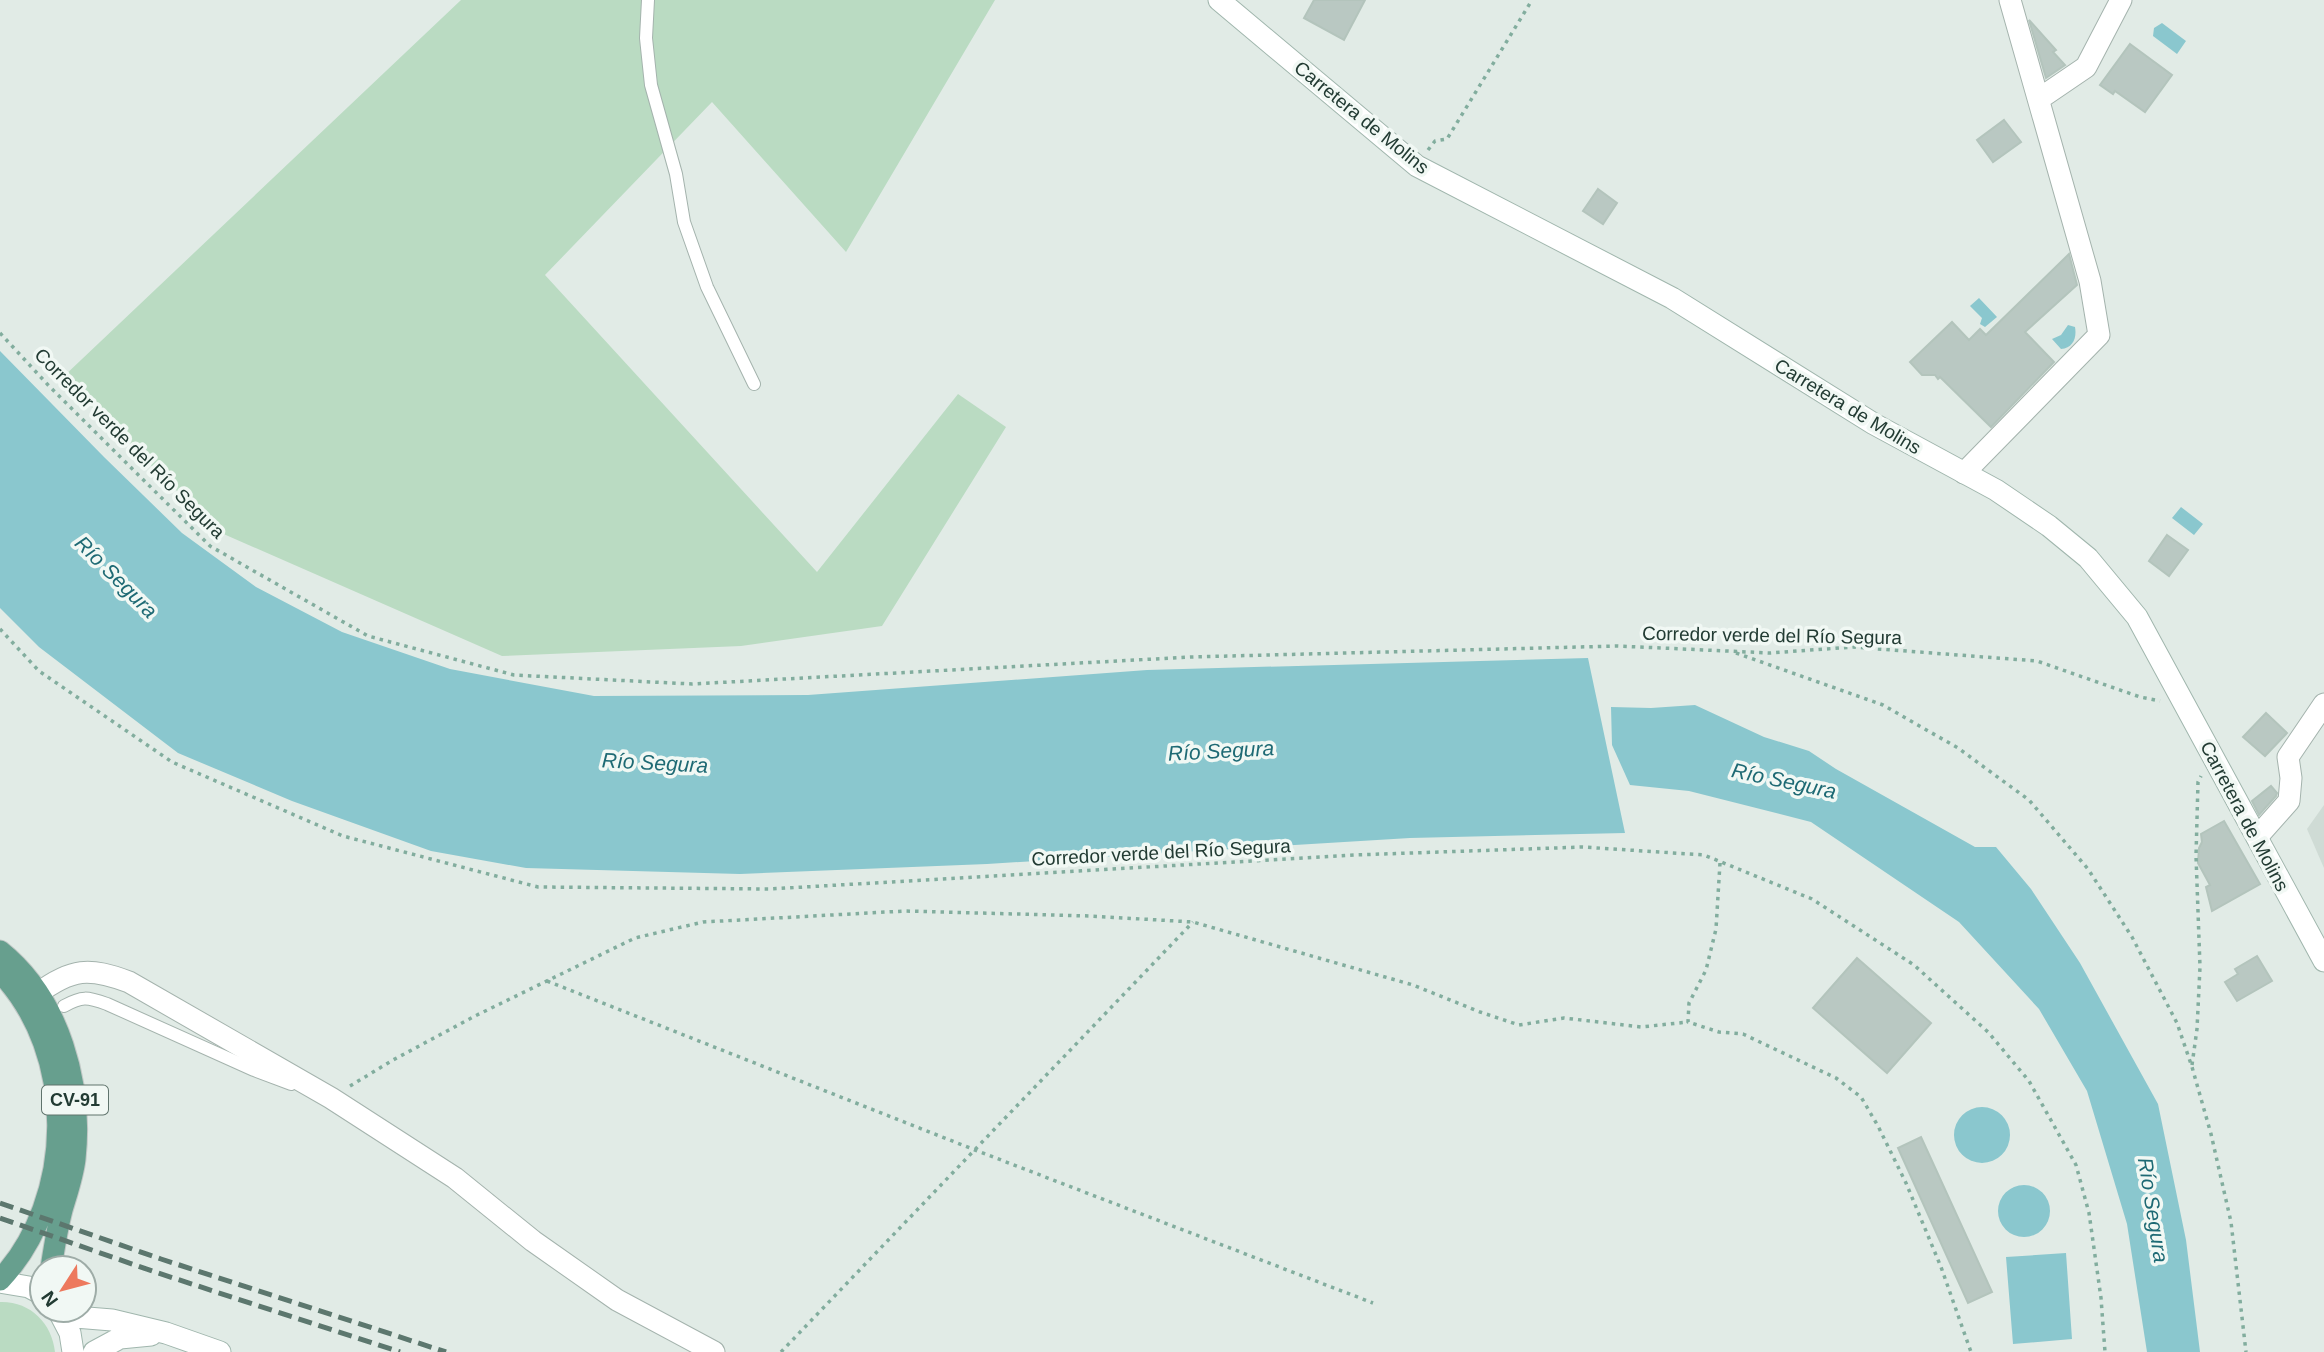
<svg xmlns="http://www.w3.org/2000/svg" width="2324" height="1352" font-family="Helvetica,sans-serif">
  <rect width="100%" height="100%" fill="#e1ebe6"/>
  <!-- built -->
  <path fill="#cfdbd5" d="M2324,805V868L2307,829Z"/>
  <!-- green -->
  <path fill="#badbc2" d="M461,0H995L846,252L712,102L545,275L817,572L958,394L1006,427L882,626L741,646L502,656L219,532L62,378Z
    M0,1302C30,1301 52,1323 55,1352H0Z"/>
  <!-- water -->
  <path fill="#8ac7ce" d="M2162,23L2186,41L2177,54L2153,36L2154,28Z
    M1979,298L1997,317L1985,327L1980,324L1982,318L1970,306Z
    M2068,325L2075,327C2077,338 2073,348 2061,349L2052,339L2061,335Z
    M0,351L104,457L182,533L256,587L342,632L450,669L594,696L808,695L1147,670L1588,658L1625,833L1410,838L987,864L740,874L526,868L431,851L292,801L178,753L39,647L0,608Z
    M2181,507L2203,524L2194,535L2172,518Z
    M1695,705L1764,737L1809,751L1836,769L1975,847H1996L2031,889L2080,963L2158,1104L2186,1240L2200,1352H2147L2127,1224L2087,1091L2039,1009L1959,922L1811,822L1689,791L1630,785L1612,745L1611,707L1651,708Z
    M1954 1135a28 28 0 1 1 56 0a28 28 0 1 1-56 0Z
    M1998 1211a26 26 0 1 1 52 0a26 26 0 1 1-52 0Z
    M2066,1253L2072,1339L2013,1344L2006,1257Z"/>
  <!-- building -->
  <path fill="#b9c8c2" stroke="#b3c4bc" stroke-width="2" d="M1314,0H1365L1344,40L1304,18Z
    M2029,20L2056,50L2053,52L2065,65L2046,78Z
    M2130,44L2172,75L2145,112L2115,91L2113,94L2100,85Z
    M2004,120L2021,142L1993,162L1977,140Z
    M1598,189L1617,203L1603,224L1583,211Z
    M2069,254L2077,285L2025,332L2054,362L1991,427L1940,377L1938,379L1935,375H1922L1910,362L1952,322L1969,340L1980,329L1986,335Z
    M2167,535L2188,550L2169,576L2149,561Z
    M2266,713L2287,733L2265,756L2243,737Z
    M2271,786L2277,793L2276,796L2259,815L2252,801Z
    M2224,821L2260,884L2212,911L2206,887L2210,885L2198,863L2199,848L2202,842L2201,834Z
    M2257,956L2272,981L2237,1001L2225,982L2238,974L2235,969Z
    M1857,958L1931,1023L1887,1073L1813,1008Z
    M1921,1137L1992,1292L1968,1303L1898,1148Z"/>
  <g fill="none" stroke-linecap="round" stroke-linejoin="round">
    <defs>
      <path id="lane" d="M648,0L646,38L651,85L676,174L684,222L707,287L754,384
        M64,1006C82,996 87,997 107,1004L254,1070L291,1084"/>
      <path id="street" d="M2039,99L2086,67L2121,0
        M1964,473L2099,335L2090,281L2010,0
        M2257,837L2289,801L2291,778L2288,757L2324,704
        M37,994C72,968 89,967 129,982L331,1098L455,1178L533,1241L617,1300L714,1352"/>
      <path id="secondary" d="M1219,0L1417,166L1672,298L1874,424L1996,490L2049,526L2088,558L2137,617L2324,961
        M0,1282L29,1287L42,1294
        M58,1310L70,1333L73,1352
        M63,1316L112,1320L166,1333L220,1352
        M94,1352L120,1338L151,1335"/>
      <path id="primary" d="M0,951C60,999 83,1085 75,1159C73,1176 67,1193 62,1210C57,1229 54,1249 51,1268
        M0,972C78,1053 76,1199 0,1280"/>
    </defs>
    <!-- lane casing -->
    <use href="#lane" stroke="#a4b3ad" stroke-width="14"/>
    <!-- street casing -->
    <use href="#street" stroke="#a4b3ad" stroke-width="23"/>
    <!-- secondary casing -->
    <use href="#secondary" stroke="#a0b6ad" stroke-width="23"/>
    <!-- primary casing -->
    <use href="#primary" stroke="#c1c8c6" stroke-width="23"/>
    <!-- path -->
    <path stroke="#82ad9e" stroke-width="3.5" stroke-dasharray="3.5 5" stroke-linecap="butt" d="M1428,150L1435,141L1447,139L1532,0
      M0,333L49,386L210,546L368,636L514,675L692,684L1191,657L1618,646L1770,653L1853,647L2037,661L2140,697L2160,701
      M0,629L39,671L172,762L343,836L538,887L770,889L1354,855L1583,847L1704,855L1812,899L1914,965L1988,1032L2029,1081L2076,1165L2089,1213L2101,1298L2105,1352
      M1736,653L1883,705L1958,748L2029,800L2088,869L2132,937L2177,1023L2192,1067L2211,1134L2231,1222L2246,1352
      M1720,863L1716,929L1706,970L1689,1003L1688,1022L1719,1032L1743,1034L1836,1078L1861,1097L1878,1126L1906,1183L1941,1267L1971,1352
      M547,981L975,1150L1373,1303
      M2192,1065L2197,1029L2200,967L2196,856L2198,782L2201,776
      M350,1086L393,1060L475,1016L635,938L703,922L905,911L1090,916L1193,922L1413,985L1480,1012L1519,1025L1564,1018L1641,1027L1688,1022
      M781,1352L1193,922"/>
    <!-- lane -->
    <use href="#lane" stroke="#fff" stroke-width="12"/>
    <!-- street -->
    <use href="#street" stroke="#fff" stroke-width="21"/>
    <!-- secondary -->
    <use href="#secondary" stroke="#fff" stroke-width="21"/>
    <!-- primary -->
    <use href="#primary" stroke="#679f8e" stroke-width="21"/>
    <!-- rail -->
    <path stroke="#5c776e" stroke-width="5" stroke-dasharray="14 7" stroke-linecap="butt" d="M0,1203L161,1259L446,1352
      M0,1218L155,1272L400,1352"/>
  </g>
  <g text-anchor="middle" stroke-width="7" stroke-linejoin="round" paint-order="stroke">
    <!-- shield labels -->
    <rect fill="#f1f8f4" stroke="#60746d" stroke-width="2" x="42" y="1085.5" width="66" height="29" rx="5"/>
    <g font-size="18" font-weight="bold" fill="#223b33">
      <text x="75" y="1106">CV-91</text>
    </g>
    <!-- street labels -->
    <g font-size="19" fill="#223b33" stroke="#f1f8f4">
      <text transform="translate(1362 117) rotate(39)" y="7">Carretera de Molins</text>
      <text transform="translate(1848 406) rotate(31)" y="7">Carretera de Molins</text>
      <text transform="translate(130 443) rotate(45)" y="7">Corredor verde del Río Segura</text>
      <text transform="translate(1772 635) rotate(1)" y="7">Corredor verde del Río Segura</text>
      <text transform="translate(2245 816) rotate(62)" y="7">Carretera de Molins</text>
      <text transform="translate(1161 852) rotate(-3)" y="7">Corredor verde del Río Segura</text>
    </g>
    <!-- water labels -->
    <g font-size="21" font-style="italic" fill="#1e6a74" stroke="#f1f8f4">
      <text transform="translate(116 577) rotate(45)" y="7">Río Segura</text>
      <text transform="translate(1221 751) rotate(-3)" y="7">Río Segura</text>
      <text transform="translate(655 763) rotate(3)" y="7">Río Segura</text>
      <text transform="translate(1784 781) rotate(12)" y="7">Río Segura</text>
      <text transform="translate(2153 1210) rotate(81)" y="7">Río Segura</text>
    </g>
  </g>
  <!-- north arrow -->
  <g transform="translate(63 1289) rotate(234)"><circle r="33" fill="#f1f8f4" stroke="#9eaca7" stroke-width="2"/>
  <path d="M0-5L12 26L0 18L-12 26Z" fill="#ed795d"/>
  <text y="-10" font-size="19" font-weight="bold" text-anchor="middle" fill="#223b33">N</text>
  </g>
</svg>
